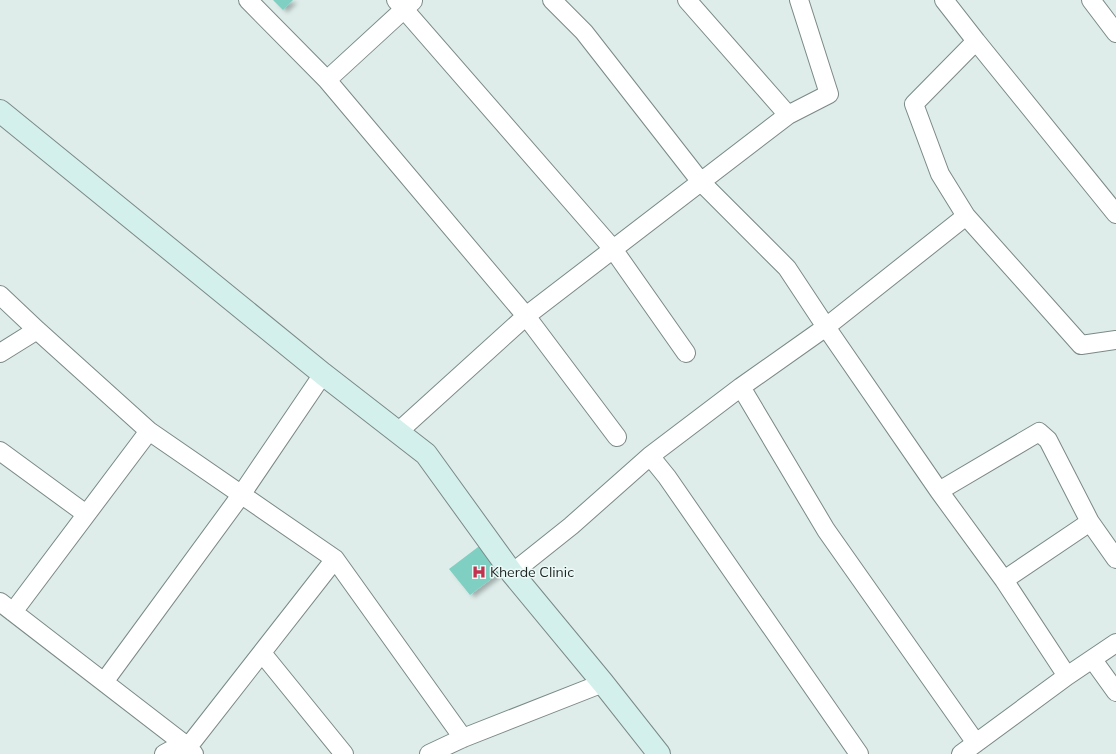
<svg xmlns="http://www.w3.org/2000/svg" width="1116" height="754" font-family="Mulish,sans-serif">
  <defs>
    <filter id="shadow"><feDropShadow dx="4.5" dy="2.5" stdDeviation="2" flood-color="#0004"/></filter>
  </defs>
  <rect width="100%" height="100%" fill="#deedea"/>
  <!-- building -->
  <path fill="#7fd0c2" filter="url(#shadow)" d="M273,0H293L283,10Z
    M482,544L503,570L470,595L449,569Z"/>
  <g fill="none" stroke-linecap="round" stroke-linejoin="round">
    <defs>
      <path id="street" d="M248,0L327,80L526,316L617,437
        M396,0L613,249L686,353
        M552,0L584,32L701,182L787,268L826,327L939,491L1004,580L1067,676
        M687,0L788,115
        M1091,0L1116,33
        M976,41L1116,214
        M327,80L413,1
        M966,216L1081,345L1116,340
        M0,295L37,330L149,431L335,559L463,738
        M0,353L37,330
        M741,387L826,530L976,743
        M398,432L526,316L788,115L829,94L799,0
        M0,451L86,514
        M650,456L667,477L859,754
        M939,491L1039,432L1048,440L1090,522L1116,559
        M512,573L571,526L650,456L741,387L826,327L966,216L940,174L914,104L976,41L944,0
        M1004,580L1090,522
        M0,602L188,747
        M13,612L149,431
        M262,653L344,754
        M1093,660L1116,692
        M104,682L241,495L323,374
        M164,754L184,743
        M194,754L188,747L335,559
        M429,754L463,738L603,683
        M961,754L1067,676L1116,643"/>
      <path id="secondary" d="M0,111L323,374L426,454L512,573L603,683L659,754"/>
    </defs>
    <!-- street casing -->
    <use href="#street" stroke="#7b8986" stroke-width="20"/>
    <!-- secondary casing -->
    <use href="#secondary" stroke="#7b8986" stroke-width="24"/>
    <!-- street -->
    <use href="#street" stroke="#fff" stroke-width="18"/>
    <!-- secondary -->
    <use href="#secondary" stroke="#d4f0ec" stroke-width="22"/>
  </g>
  <!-- icons -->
  <defs>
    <symbol id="hospital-bare" viewBox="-9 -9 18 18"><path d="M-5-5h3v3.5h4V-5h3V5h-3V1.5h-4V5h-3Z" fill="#c2324f" stroke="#ebfaf7" stroke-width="2.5" paint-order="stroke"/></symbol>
  </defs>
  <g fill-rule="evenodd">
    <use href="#hospital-bare" x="469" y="562" width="20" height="20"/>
  </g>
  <g text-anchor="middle" stroke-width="3" stroke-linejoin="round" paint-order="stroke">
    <!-- poi labels -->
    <g font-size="14" fill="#1e2322" stroke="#ebfaf7" text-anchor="start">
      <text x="490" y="577">Kherde Clinic</text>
    </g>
  </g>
</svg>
